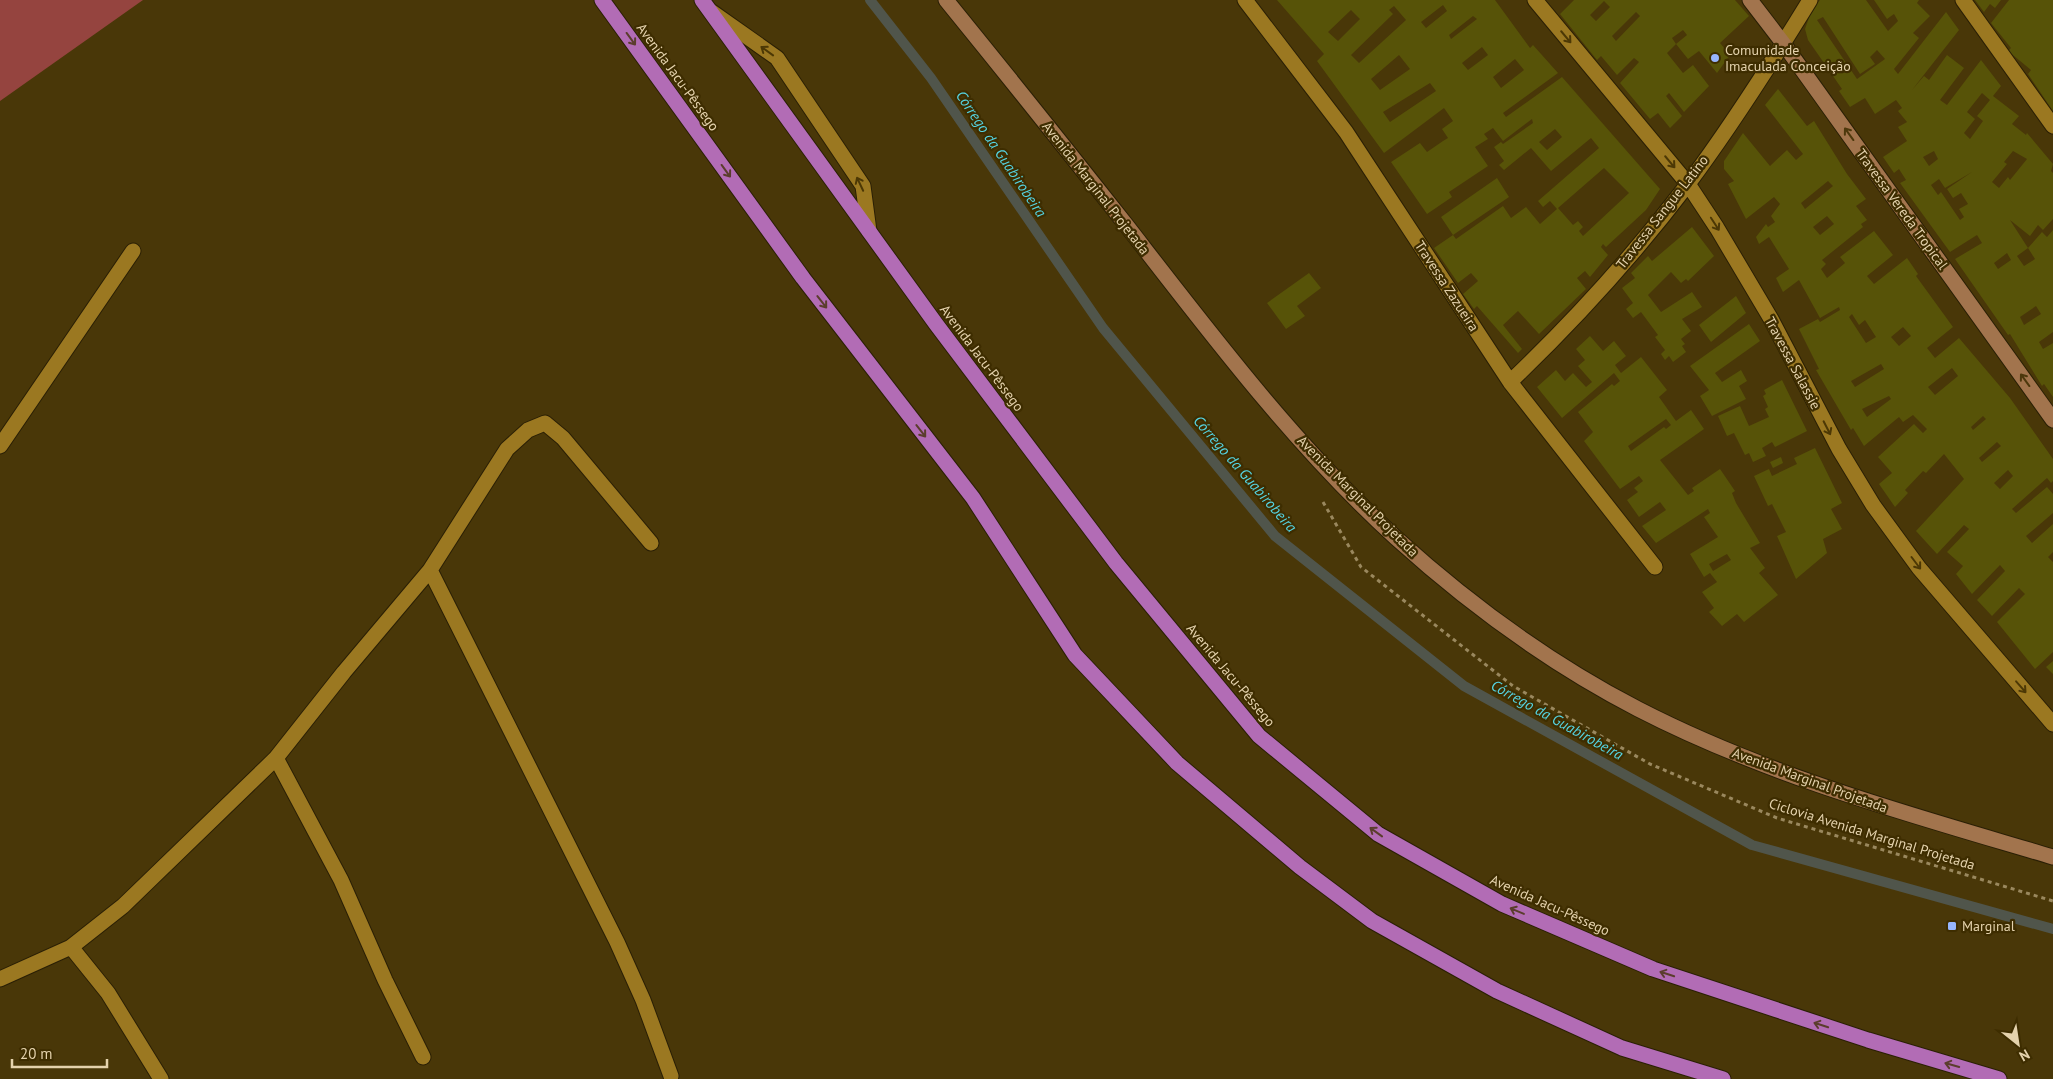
<svg xmlns="http://www.w3.org/2000/svg" width="2053" height="1079" font-family="'PT Sans',sans-serif">
  <rect width="100%" height="100%" fill="#493708"/>
  <!-- forest -->
  <path fill="#95443f" d="M0,0H143L0,101Z"/>
  <g fill="none" stroke-linecap="round" stroke-linejoin="round">
    <!-- stream -->
    <path stroke="#50554b" stroke-width="10" d="M870,0L931,78L1103,328L1275,536L1464,686L1752,845L2053,929"/>
  </g>
  <!-- building -->
  <path fill="#575308" fill-rule="evenodd" d="M1277,0H1495L1530,48L1533,45L1558,73L1503,113L1506,117L1562,77L1660,189L1646,210L1606,247L1603,244L1601,247L1608,255L1590,277L1585,271L1577,278L1586,289L1539,334L1518,311L1503,325L1522,349L1518,353L1477,306L1474,309L1463,294L1478,281L1471,273L1458,283L1434,248L1453,235L1456,239L1503,206L1511,218L1526,207L1540,224L1557,209L1550,201L1543,207L1538,201L1599,148L1591,138L1551,171L1531,148L1504,170L1499,165L1504,161L1494,147L1501,142L1503,144L1533,123L1532,119L1503,141L1493,128L1484,134L1488,139L1475,147L1488,166L1449,192L1452,197L1427,214L1391,162L1420,143L1427,152L1443,141L1448,138L1442,129L1453,121L1444,108L1384,153L1317,61L1324,54ZM1443,5L1447,11L1426,28L1421,22ZM1394,6L1406,20L1359,63L1351,55L1393,14L1389,10ZM1351,10L1360,19L1338,41L1328,32ZM1473,16L1477,19L1451,39L1449,35ZM1482,47L1488,55L1468,70L1462,63ZM1399,55L1410,69L1380,90L1371,79ZM1515,59L1524,70L1501,88L1493,77ZM1430,83L1436,91L1390,122L1383,112ZM1555,129L1562,137L1547,150L1539,142ZM1604,168L1629,193L1583,236L1579,231L1583,227L1578,221L1573,225L1558,208Z
    M1574,0H1735L1749,16L1720,43L1730,55L1717,73L1699,51L1688,59L1676,44L1667,53L1683,73L1693,65L1709,86L1684,112L1669,93L1666,96L1682,116L1670,128L1658,113L1650,119L1620,83L1639,62L1634,58L1617,75L1601,56L1597,60L1560,14ZM1604,1L1610,7L1596,21L1590,15ZM1636,12L1640,16L1616,41L1612,36ZM1683,30L1687,35L1676,44L1672,38Z
    M1820,0H1866L1888,31L1898,21L1894,14L1887,19L1874,0H1919L1917,3L1930,16L1913,33L1919,38L1894,69L1898,74L1946,12L1959,30L1912,90L1924,76L1929,80L1947,55L1964,68L1940,100L1947,105L1981,60L2001,86L1993,96L2019,116L2012,124L2026,135L2027,133L2053,164L2051,171L2053,173V219L2043,230L2038,225L2030,236L2010,220L2028,248L2017,256L2024,266L2035,259L2028,248L2042,232L2047,237L2053,230V332L2039,342L2043,349L2053,343V397L2044,384L2042,386L2010,334L2008,335L1955,259L1982,243L1977,235L1950,252L1900,183L1906,180L1899,169L1894,173L1883,157L1907,141L1898,127L1907,122L1898,111L1902,108L1896,100L1875,114L1865,98L1850,107L1839,91L1842,89L1808,40L1805,29L1811,12ZM1823,17L1860,74L1875,64L1870,57L1877,50L1885,59L1857,79L1817,20ZM1982,93L1990,100L1977,116L1983,121L1970,139L1964,133L1975,119L1967,112ZM1934,151L1938,159L1929,166L1923,157ZM2013,151L2027,159L2010,180L2008,177L1999,188L1992,182L2007,164L2004,162ZM1972,172L1947,189L1953,198L1961,193L1968,204L1959,209L1964,217L1960,220L1941,192L1938,195L1931,185L1939,179L1945,188ZM2007,253L2011,260L1998,269L1994,263ZM2036,306L2041,314L2024,325L2020,317Z
    M1975,0H2001L1995,8L1990,4L1984,12Z
    M2009,0H2053V111L2028,74L2031,70L2008,51L2011,48L1991,23Z
    M1778,89L1807,126L1814,121L1847,174L1866,199L1856,206L1867,220L1861,224L1863,227L1822,260L1826,264L1821,269L1827,278L1845,263L1840,257L1874,231L1893,255L1867,276L1874,284L1907,258L1918,274L1916,276L1953,327L1927,348L1935,358L1959,338L2010,398L2053,459V481L2051,483L2047,478L2012,509L2016,513L2047,487L2053,494V513L2026,536L2032,543L2053,524V552L2048,557L2053,562V652L2035,669L1997,622L2025,594L2019,588L1992,616L1977,600L2005,571L2000,565L1972,594L1956,574L1963,566L1947,552L1969,529L1964,525L1937,554L1916,531L1964,479L1944,454L1926,473L1923,471L1905,490L1908,493L1895,507L1879,484L1892,473L1878,457L1914,424L1923,433L1927,429L1913,415L1903,422L1899,417L1864,446L1853,428L1851,430L1816,370L1819,369L1799,329L1818,319L1820,322L1840,310L1839,307L1820,318L1799,280L1783,292L1776,278L1789,269L1769,237L1759,244L1756,237L1766,224L1768,227L1775,222L1771,216L1780,204L1774,197L1746,219L1728,184L1734,181L1724,169V161L1743,133L1770,166L1787,150L1796,160L1803,154L1765,105ZM1828,181L1833,186L1805,209L1801,203ZM1827,216L1834,224L1820,235L1813,227ZM1852,314L1859,325L1865,320L1876,337L1866,343L1849,317ZM1903,327L1911,336L1899,346L1891,337ZM1881,364L1884,369L1855,387L1851,381ZM1952,368L1958,376L1935,395L1928,387ZM1889,396L1891,399L1867,417L1862,409ZM1983,416L1986,419L1973,430L1971,427ZM1997,442L2001,446L1982,462L1979,458ZM2008,470L2013,476L2000,489L1994,483Z
    M1497,178L1509,197L1453,235L1441,217Z
    M1692,227L1714,256L1688,281L1686,279L1681,283L1671,272L1648,295L1661,312L1692,292L1702,307L1682,319L1691,331L1681,339L1685,344L1682,346L1686,352L1673,362L1669,356L1665,360L1661,354L1665,350L1655,337L1658,335L1641,312L1633,318L1626,309L1633,303L1622,288L1635,278L1631,273L1648,256L1652,261Z
    M1309,273L1321,288L1297,306L1305,316L1286,329L1267,303Z
    M1736,296L1746,313L1711,342L1699,325Z
    M1749,324L1760,341L1715,373L1722,382L1741,370L1747,381L1739,386L1746,399L1712,416L1700,396L1709,390L1690,366Z
    M1590,336L1603,351L1614,341L1626,356L1615,365L1621,373L1641,357L1667,390L1659,397L1676,421L1691,410L1704,429L1660,460L1688,495L1694,491L1692,488L1720,469L1735,491L1732,493L1736,503L1760,543L1750,548L1765,568L1759,573L1778,595L1744,622L1737,614L1722,626L1709,612L1714,608L1702,592L1717,582L1710,573L1704,577L1690,554L1718,537L1704,517L1710,513L1708,509L1656,543L1642,526L1666,510L1660,502L1639,517L1627,500L1638,492L1634,488L1643,481L1639,476L1620,489L1584,441L1593,432L1578,412L1612,384L1614,386L1620,381L1614,373L1562,418L1537,387L1556,370L1565,381L1573,373L1586,387L1592,382L1578,366L1585,360L1576,349ZM1666,419L1671,425L1666,429L1664,427L1631,451L1628,446ZM1727,554L1731,560L1713,571L1709,564Z
    M1782,380L1807,431L1775,447L1772,442L1762,448L1766,456L1753,462L1749,453L1745,455L1734,433L1727,436L1718,416L1740,406L1749,426L1769,417L1765,409L1768,407L1763,396L1766,394L1764,390Z
    M1815,448L1842,503L1831,509L1842,529L1823,539L1827,553L1796,579L1777,536L1786,532L1772,504L1768,506L1754,476L1769,469L1772,476L1797,464L1794,458Z
    M1781,457L1783,463L1773,468L1770,462Z
    M2053,661V674L2046,667Z"/>
  <g fill="none" stroke-linecap="round" stroke-linejoin="round">
    <defs>
      <path id="lane" d="M712,12L777,58L863,186L869,231
        M0,446L133,251
        M430,570L617,942L643,1000L671,1076
        M276,758L341,880L385,980L423,1057
        M71,947L108,993L161,1079
        M0,979L71,947L123,906L276,758L344,672L430,570L507,449L528,430L545,423L563,438L651,543"/>
      <path id="street" d="M1245,0L1346,132L1510,382L1655,567
        M1535,0L1688,184L1717,228L1771,319L1839,449L1873,505L1919,568L2053,724
        M1963,0L2053,126
        M1510,382C1574,321 1634,255 1688,184C1732,125 1772,62 1810,0"/>
      <path id="secondary" d="M946,0C1007,75 1067,150 1127,226C1210,333 1296,447 1396,538C1469,604 1551,664 1638,709C1770,777 1912,815 2053,857
        M1750,0L1783,43L2053,420"/>
      <path id="highway" d="M602,0L803,278L973,498L1075,655L1177,763L1300,867L1372,921L1497,991L1622,1048L1723,1079
        M702,0L936,324L1116,563L1259,736L1378,834L1502,904L1653,969L1868,1040L1999,1079"/>
    </defs>
    <!-- lane casing -->
    <use href="#lane" stroke="#2a1f05" stroke-width="17"/>
    <!-- street casing -->
    <use href="#street" stroke="#2a1f05" stroke-width="17"/>
    <!-- secondary casing -->
    <use href="#secondary" stroke="#2a1f05" stroke-width="17"/>
    <!-- highway casing -->
    <use href="#highway" stroke="#2a1f05" stroke-width="17"/>
    <!-- path -->
    <path stroke="#9a885e" stroke-width="3" stroke-dasharray="4 4" stroke-linecap="butt" d="M1323,502L1361,567L1513,686L1650,764L1777,818L2053,901"/>
    <!-- lane -->
    <use href="#lane" stroke="#9b7821" stroke-width="15"/>
    <!-- street -->
    <use href="#street" stroke="#9b7821" stroke-width="15"/>
    <!-- secondary -->
    <use href="#secondary" stroke="#a2744d" stroke-width="15"/>
    <!-- highway -->
    <use href="#highway" stroke="#b26cb5" stroke-width="15"/>
  </g>
  <!-- one-way arrows -->
  <defs><path id="oneway-shaft" d="M-6 0H5M1.5-3L5.5 0L1.5 3" fill="none" stroke-width="1.6" stroke-linecap="round" stroke-linejoin="round" transform="scale(1.25)"/></defs>
  <g stroke="#4c3805">
    <use href="#oneway-shaft" transform="translate(1566 37) rotate(50)"/>
    <use href="#oneway-shaft" transform="translate(767 51) rotate(-144)"/>
    <use href="#oneway-shaft" transform="translate(1670 162) rotate(50)"/>
    <use href="#oneway-shaft" transform="translate(860 184) rotate(-115)"/>
    <use href="#oneway-shaft" transform="translate(1715 224) rotate(57)"/>
    <use href="#oneway-shaft" transform="translate(1827 428) rotate(63)"/>
    <use href="#oneway-shaft" transform="translate(1916 563) rotate(53)"/>
    <use href="#oneway-shaft" transform="translate(2021 687) rotate(49)"/>
  </g>
  <g stroke="#5b3d2d">
    <use href="#oneway-shaft" transform="translate(631 39) rotate(54)"/>
    <use href="#oneway-shaft" transform="translate(726 171) rotate(54)"/>
    <use href="#oneway-shaft" transform="translate(822 302) rotate(52)"/>
    <use href="#oneway-shaft" transform="translate(921 431) rotate(52)"/>
    <use href="#oneway-shaft" transform="translate(1376 832) rotate(-144)"/>
    <use href="#oneway-shaft" transform="translate(1517 911) rotate(-157)"/>
    <use href="#oneway-shaft" transform="translate(1667 974) rotate(-162)"/>
    <use href="#oneway-shaft" transform="translate(1821 1025) rotate(-162)"/>
    <use href="#oneway-shaft" transform="translate(1952 1065) rotate(-164)"/>
  </g>
  <g stroke="#4d380c">
    <use href="#oneway-shaft" transform="translate(1849 134) rotate(-126)"/>
    <use href="#oneway-shaft" transform="translate(2025 380) rotate(-126)"/>
  </g>
  <!-- markers -->
  <g fill="#97b6fd" stroke="#3e2d00" stroke-width="2">
    <circle cx="1715" cy="58" r="5"/>
    <rect x="1947" y="921" width="10" height="10" rx="2.5"/>
  </g>
  <g text-anchor="middle" stroke-width="4.5" stroke-linejoin="round" paint-order="stroke">
    <!-- poi labels -->
    <g font-size="14" fill="#e4d2ac" stroke="#3e2d00" text-anchor="start">
      <text x="1725" y="55">Comunidade<tspan x="1725" dy="16">Imaculada Conceição</tspan></text>
      <text x="1962" y="931">Marginal</text>
    </g>
    <!-- street labels -->
    <g font-size="14" fill="#e4d2ac" stroke="#3e2d00">
      <text transform="translate(678 77) rotate(54)" y="5">Avenida Jacu-Pêssego</text>
      <text transform="translate(1096 188) rotate(52)" y="5">Avenida Marginal Projetada</text>
      <text transform="translate(1902 209) rotate(54)" y="5">Travessa Vereda Tropical</text>
      <text transform="translate(1662 212) rotate(-52)" y="5">Travessa Sangue Latino</text>
      <text transform="translate(1447 286) rotate(57)" y="5">Travessa Zazueira</text>
      <text transform="translate(982 358) rotate(53)" y="5">Avenida Jacu-Pêssego</text>
      <text transform="translate(1793 363) rotate(62)" y="5">Travessa Salassie</text>
      <text transform="translate(1358 496) rotate(45)" y="5">Avenida Marginal Projetada</text>
      <text transform="translate(1231 675) rotate(50)" y="5">Avenida Jacu-Pêssego</text>
      <text transform="translate(1810 780) rotate(20)" y="5">Avenida Marginal Projetada</text>
      <text transform="translate(1872 834) rotate(17)" y="5">Ciclovia Avenida Marginal Projetada</text>
      <text transform="translate(1550 905) rotate(24)" y="5">Avenida Jacu-Pêssego</text>
    </g>
    <!-- water labels -->
    <g font-size="15" font-style="italic" fill="#55d4e2" stroke="#3e2d00">
      <text transform="translate(1001 154) rotate(56)" y="5">Córrego da Guabirobeira</text>
      <text transform="translate(1245 474) rotate(49)" y="5">Córrego da Guabirobeira</text>
      <text transform="translate(1557 720) rotate(29)" y="5">Córrego da Guabirobeira</text>
    </g>
  </g>
  <!-- north arrow -->
  <g transform="translate(2018 1044) rotate(150)" stroke="#3e2d00" stroke-width="4" paint-order="stroke">
  <path d="M0-4L9 19L0 12L-9 19Z" fill="#e4d2ac"/>
  <text y="-8" font-size="14" font-weight="bold" text-anchor="middle" fill="#e4d2ac">N</text>
  </g>
  <!-- scale -->
  <path d="M12 1059v8h95v-8" fill="none" stroke="#e4d2ac" stroke-width="2.5"/>
  <text x="20" y="1059" font-size="15" fill="#e4d2ac" stroke="#3e2d00" stroke-width="4" paint-order="stroke">20 m</text>
</svg>
